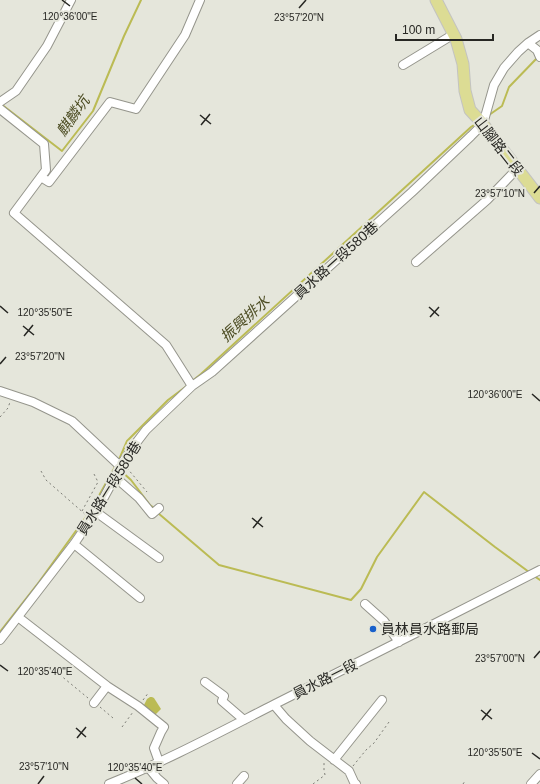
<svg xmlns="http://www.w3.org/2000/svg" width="540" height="784" font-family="Arial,'Noto Sans TC',sans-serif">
  <rect width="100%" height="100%" fill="#e5e6db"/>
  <!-- water -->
  <path fill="#bbbb54" d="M150,697H152L154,698L161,709L155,715L144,705L147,699Z"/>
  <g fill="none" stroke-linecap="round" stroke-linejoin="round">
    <!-- stream -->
    <path stroke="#bbbb54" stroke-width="2" d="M1,104L62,151L93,111L124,36L141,0
      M489,115L502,106L509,87L538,57
      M191,382L201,374L471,127L477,123
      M118,462L127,441L168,400L188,385
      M121,471L131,480L150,505L154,508
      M158,513L219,565L351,600L361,589L377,557L424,492L495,547L529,572
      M534,576L540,580
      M0,632L39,582L91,510L116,465"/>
    <defs>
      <path id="minor" d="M528,43L537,50L540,57
        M403,65L454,34
        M0,102L16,91L47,46L71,0
        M0,109L44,144L46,170L14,213L166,345L192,386
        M41,177L49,182L110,102L136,109L185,35L200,0
        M416,262L487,200L517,169
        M0,391L33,402L72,421L120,466
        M115,477L139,498L152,514L159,508
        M96,512L159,558
        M74,544L140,598
        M365,604L384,621L399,642
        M18,617L107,686L138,706L164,727L161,732L154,748L159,762
        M0,640L74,544L96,512L115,477L120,466L133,447L146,430L192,386L212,372L412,192L471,136L483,124L494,85L504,68L518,52L528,43L540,35
        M205,682L224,696L222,701L244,720
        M94,703L107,686
        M274,705L286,719L310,741L349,771L354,782L356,784
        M334,760L382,700
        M148,767L157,778L164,784
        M109,784C166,761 220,732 275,704C363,660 452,615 540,570
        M237,784L244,776
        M531,784L540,774"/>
      <path id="major" d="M436,0L456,39L463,64L465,91L470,110L483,124L540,198"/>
    </defs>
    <!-- minor casing -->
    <use href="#minor" stroke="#95958c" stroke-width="10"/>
    <!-- major casing -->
    <use href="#major" stroke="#c3c3c1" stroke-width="13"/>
    <!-- path -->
    <path stroke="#7d7d76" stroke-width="1" stroke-dasharray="2 3" stroke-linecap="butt" d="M0,417L8,408L10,402
      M127,468L147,492
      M41,471L46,480L86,515
      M82,511L98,482L94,474
      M48,665L88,698
      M143,700L149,692
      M100,707L113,718
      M122,727L133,712
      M353,766L366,750L374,743L389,722
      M313,784L325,775L324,770V761
      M463,784L465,781"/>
    <!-- minor -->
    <use href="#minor" stroke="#fff" stroke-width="8"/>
    <!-- major -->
    <use href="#major" stroke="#dcdc94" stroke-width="11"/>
  </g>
  <!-- ticks -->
  <path fill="none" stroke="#272723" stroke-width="1.5" d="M62,0L70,6M299,8L306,0M200,115L211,124M201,125L210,114M534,193L540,186M0,306L8,313M429,307L439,316M430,317L439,307M23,326L34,335M24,336L33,325M0,364L6,357M532,394L540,401M252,518L263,527M253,528L262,517M534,658L540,651M0,665L8,671M481,710L492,719M482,720L491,709M76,728L86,737M77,738L86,727M532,753L540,759M135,778L142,784M38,784L44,776"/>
  <!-- markers -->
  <circle fill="#1860cb" stroke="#e5e6db" stroke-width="1.5" cx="373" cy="629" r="4"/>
  <g text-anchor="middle" stroke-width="4" stroke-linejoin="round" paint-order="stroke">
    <!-- street labels -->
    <g font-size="14" fill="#272723" stroke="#e5e6db">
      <text transform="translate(499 146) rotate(52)" y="5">山腳路二段</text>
      <text transform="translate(336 260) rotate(-42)" y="5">員水路一段580巷</text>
      <text transform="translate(109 488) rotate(-58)" y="5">員水路一段580巷</text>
      <text transform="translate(325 679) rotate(-27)" y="5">員水路一段</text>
    </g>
    <!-- poi labels -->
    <g font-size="14" fill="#272723" stroke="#e5e6db" text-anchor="start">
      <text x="381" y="634">員林員水路郵局</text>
    </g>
    <!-- water labels -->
    <g font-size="15" font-style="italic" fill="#4c4c22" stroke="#e5e6db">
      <text transform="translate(73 116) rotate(-55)" y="5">麒麟坑</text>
      <text transform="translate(245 319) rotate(-42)" y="5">振興排水</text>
    </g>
  </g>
  <g font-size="10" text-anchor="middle" fill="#272723" stroke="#e5e6db" stroke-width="4" stroke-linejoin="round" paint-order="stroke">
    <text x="70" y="20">120°36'00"E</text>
    <text x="299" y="21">23°57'20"N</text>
    <text x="500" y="197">23°57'10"N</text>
    <text x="45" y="316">120°35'50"E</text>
    <text x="40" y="360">23°57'20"N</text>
    <text x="495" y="398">120°36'00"E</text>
    <text x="500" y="662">23°57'00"N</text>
    <text x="45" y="675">120°35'40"E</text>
    <text x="495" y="756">120°35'50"E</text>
    <text x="44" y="770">23°57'10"N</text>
    <text x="135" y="771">120°35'40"E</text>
  </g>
  <!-- scale -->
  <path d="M396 34v6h97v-6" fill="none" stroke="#272723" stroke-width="2"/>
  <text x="402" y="34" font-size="12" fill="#272723" stroke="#e5e6db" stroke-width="3" paint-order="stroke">100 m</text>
</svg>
